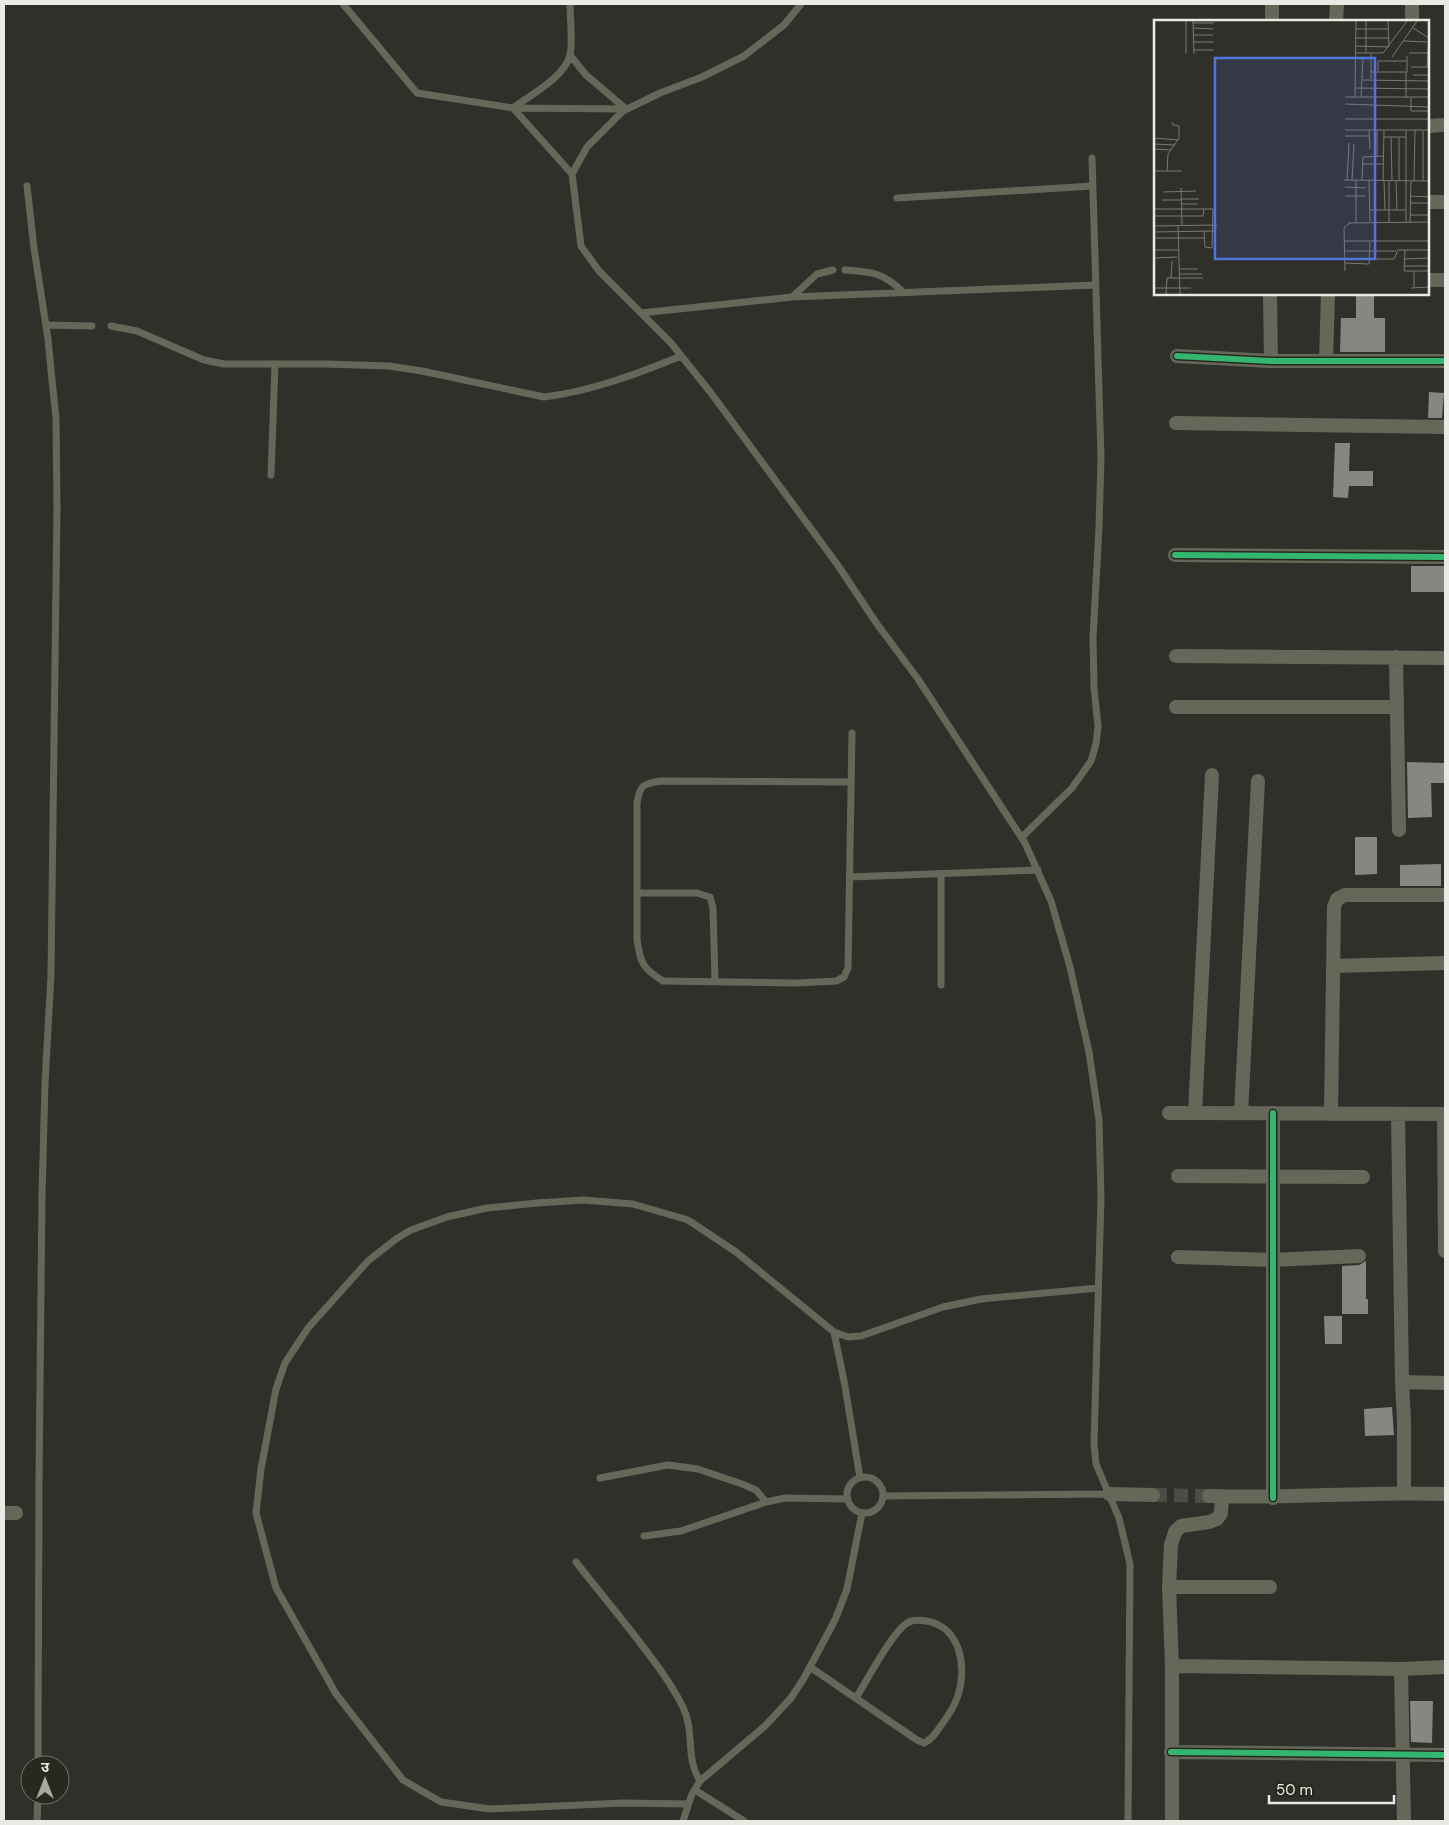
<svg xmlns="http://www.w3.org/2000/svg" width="1449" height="1825" font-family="'DM Sans','Noto Sans Devanagari',sans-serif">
  <rect width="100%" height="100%" fill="#30302b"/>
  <!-- building -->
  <path fill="#878682" d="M1356,294H1374V318H1385V352H1340L1341,318H1356Z
    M1429,392L1444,393L1442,418H1428Z
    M1335,443H1350L1349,471H1373V486H1349L1348,498L1333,497Z
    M1411,566H1445V592H1411Z
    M1407,762L1445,763V783H1431L1432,817L1408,818Z
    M1355,837H1377V874L1355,875Z
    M1441,864V886H1400V865Z
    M1366,1261V1299H1368V1314H1342V1266L1359,1265Z
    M1324,1316H1342V1344H1325Z
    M1392,1407L1394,1435L1365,1436L1364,1409Z
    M1410,1701H1433L1432,1743L1411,1742Z"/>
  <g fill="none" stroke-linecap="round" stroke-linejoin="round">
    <!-- minor-tunnel -->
    <path stroke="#4c4c47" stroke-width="14" stroke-dasharray="14 7" stroke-linecap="butt" d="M1153,1495L1209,1496"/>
    <!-- service -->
    <path stroke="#656859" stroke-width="7" d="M343,4L417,93L513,108L572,174L581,246L599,271L671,343L711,393L837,564L877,624L918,679L1025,843L1051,901L1070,967L1089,1052L1099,1120L1101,1197L1094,1444L1096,1464L1119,1518L1130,1564L1128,1821
      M570,55L586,75L626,109
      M513,108C529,96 566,76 570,55C573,44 570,16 570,4
      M513,108L626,109
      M572,174L587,147L623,111L660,93L702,77L744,56L784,25L801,4
      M27,186L34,248L48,339L52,380L56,418L57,508L51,975L45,1083L42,1195L39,1481L38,1765
      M897,198L1093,186
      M845,270C872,272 882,272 902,291
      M792,297L817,274L833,270
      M641,313L792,297L1095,285
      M46,325L92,326
      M111,326L137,331L204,360L224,364H326L389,366L422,371L544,397C592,391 637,374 681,356
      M271,475L275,365
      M851,782L661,781C642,784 640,785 637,803V939C640,962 642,968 663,981L798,983L836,981L844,977L848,968L852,733
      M1022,837L1072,788L1091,761L1096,744L1098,726L1094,688L1093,638L1099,527L1101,458L1092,158
      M941,874V985
      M850,877L1038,870
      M637,893H697L710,897L713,908L715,980
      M834,1332L845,1386L860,1478
      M847 1495a18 18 0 1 1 36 0a18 18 0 1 1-36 0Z
      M600,1478L668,1465L698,1469L742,1484L756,1490L766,1502
      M883,1496L1109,1494
      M644,1536L681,1531L766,1502L785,1498L848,1499
      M576,1562C594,1585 613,1608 631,1631C650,1656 669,1679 683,1707C695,1732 685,1757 700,1781
      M810,1667L917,1740L924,1743C933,1739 937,1731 942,1724C948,1716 954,1707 957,1698C968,1669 961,1626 926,1621C920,1620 913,1619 907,1623C892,1633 867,1680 856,1698
      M695,1790L744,1821
      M688,1804L623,1803L490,1809L441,1802L403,1780L336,1694L276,1588L256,1513L261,1469L276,1389L285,1363L308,1328L368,1261L396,1239L411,1230L447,1217L487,1208L537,1203L583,1200L633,1204L688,1220L736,1252L834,1332L848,1337L861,1336L943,1307L981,1299L1098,1288
      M37,1821L38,1795
      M683,1821L692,1794L700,1781L765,1726L791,1698L804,1678L835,1620L847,1589L862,1513"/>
    <!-- minor -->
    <path stroke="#656859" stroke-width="14" d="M1272,21V4
      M1336,21L1337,4
      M1412,21V4
      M1428,126L1445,125
      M1428,202H1445
      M1428,280H1445
      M1270,294L1271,361
      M1177,356L1271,361H1445
      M1326,360L1328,294
      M1176,423L1445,427
      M1175,555L1445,557
      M1176,656L1445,658
      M1396,657L1399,830
      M1176,707H1397
      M1333,966L1445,963
      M1169,1113L1445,1114
      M1195,1113L1212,775
      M1241,1113L1258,781
      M1331,1114L1334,907L1337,899L1345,895H1445
      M1398,1114L1402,1382L1404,1421V1493
      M1444,1114L1445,1251
      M1178,1176L1363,1177
      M1178,1257L1273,1260L1359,1256
      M1402,1382L1445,1383
      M1109,1494L1153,1495
      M1209,1496C1288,1499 1366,1491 1445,1494
      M1273,1498V1113
      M4,1513H16
      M1169,1587H1270
      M1172,1666L1401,1669L1445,1667
      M1401,1669L1404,1821
      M1171,1752L1445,1755
      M1172,1821V1666L1169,1587L1171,1545L1175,1532L1181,1526L1209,1522L1217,1519L1221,1513L1222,1496"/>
    <defs>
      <path id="cycleway" d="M1177,356L1271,361H1445
        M1175,555L1445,557
        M1273,1498V1113
        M1171,1752L1445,1755"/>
    </defs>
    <!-- cycleway casing -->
    <use href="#cycleway" stroke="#29281f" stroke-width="9"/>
    <!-- cycleway -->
    <use href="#cycleway" stroke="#33b770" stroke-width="6"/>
  </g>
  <!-- overview -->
  <g transform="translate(1154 20)">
    <rect width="275" height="275" fill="#30302b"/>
    <path fill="none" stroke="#7a7a75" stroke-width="1" d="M32,1V34M39,1L40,34M234,1L235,27M39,3H60M39,8L59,9M259,8L275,18M202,9H234M39,15H59M202,18H235M250,21L273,22M39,22H60M202,26L234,27M39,30H60M202,33H229L253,1M212,33V1M255,33H274M238,37L263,1M257,47H273M273,47L275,14M224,51V41H253M217,52H253V36M252,52V78M259,55H275M217,59V33M208,60L275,61M201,68L275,69M191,77H275M201,77L202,1M207,77L209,38M257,78V91H275M191,84L275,87M191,99H275M191,110H275M215,110L216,129M269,111V161M191,116H215M230,117H252M237,117L238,160M245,117V160M0,118L25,120M0,124L21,125M0,129L17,130M223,136V110M208,144H229M0,151H28M13,151L14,134L25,118V106L19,105L18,102M190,160L275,161M193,160L195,123M198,160L200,124M208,160L209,137L230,136M215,161L216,202M221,161V190M229,161L230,110M230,161L231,190M242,161L243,189M260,161L261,110M191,167L212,168M27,168L28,205M9,172L42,171M191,176H211M256,176L275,177M27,179H45M8,180H27M256,183H275M27,184H44M0,189H59L58,228L51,227L50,211M216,190H252M256,195H275M0,196H49L50,189M195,203L275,202M202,203V160M235,203V161M252,203V111M256,203L257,161M24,205L26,274M0,206L63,205M0,212L60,211M0,218H50M191,221H275M0,230H24M251,230L250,251H275M190,231H242M0,238L23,237M191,239H240L244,230H275M250,239L275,238M191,243L215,244L216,222M250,246H275M26,249H44M191,251L190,208L196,203M260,251V267M26,254H48M17,258L18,241M0,268H37M257,268L275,267M12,274L13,258H49"/>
    <path fill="#5075db" fill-opacity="0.15" stroke="#5075db" stroke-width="2.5" d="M61,38H221V239H61Z"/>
    <rect width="275" height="275" fill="none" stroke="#eae9e3" stroke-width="2.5"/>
  </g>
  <!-- border -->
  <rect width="1449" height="1825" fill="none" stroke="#eae9e3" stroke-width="10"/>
  <!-- north arrow -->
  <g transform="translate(45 1780)"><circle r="24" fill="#29281f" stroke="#76756d"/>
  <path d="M0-4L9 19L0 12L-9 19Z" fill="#a9a8a3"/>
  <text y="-8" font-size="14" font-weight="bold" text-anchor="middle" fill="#eae9e3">उ</text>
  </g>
  <!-- scale -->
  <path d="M1269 1795v8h125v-8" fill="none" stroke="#eae9e3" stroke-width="2.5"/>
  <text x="1276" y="1795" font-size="15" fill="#eae9e3" stroke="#29281f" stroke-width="4" paint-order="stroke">50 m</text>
</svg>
